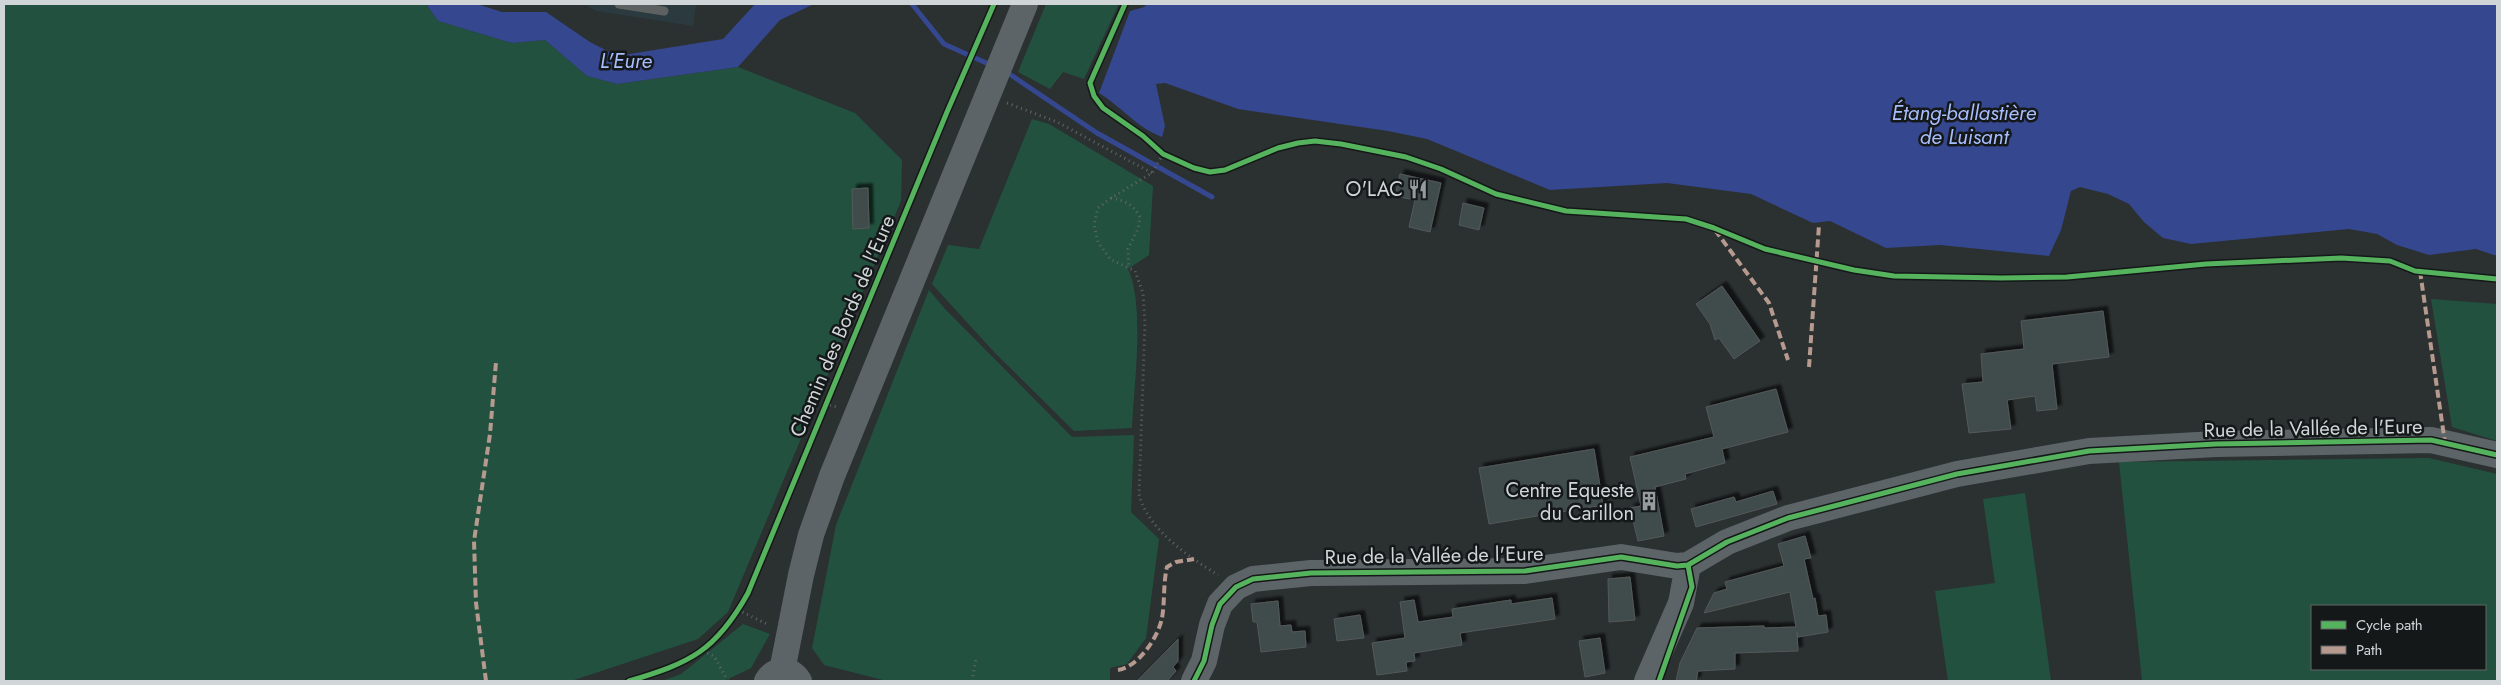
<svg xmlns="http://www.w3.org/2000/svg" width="2501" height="685" font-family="Jost,sans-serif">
  <defs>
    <filter id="shadow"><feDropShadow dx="4.5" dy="-4.5" stdDeviation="1" flood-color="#0009"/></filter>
  </defs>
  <rect width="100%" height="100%" fill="#2b3031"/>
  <!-- built -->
  <path fill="#2b3a3e" d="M584,4H696L693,26L596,11Z"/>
  <!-- green -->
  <path fill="#22523f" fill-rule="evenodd" d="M4,4H426L438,21L512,43L545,40L587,76L617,84L738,67L855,113L902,160L901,201L728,612L698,639L571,681H4Z
    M1046,4H1119L1084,79L1063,72L1050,89L1018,72Z
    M1032,119L1049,124L1153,186L1149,255L1128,269C1145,305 1134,386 1132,428L1074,431L995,353L932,284L948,245L979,249Z
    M929,290L945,309L1072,437L1134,435L1131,512L1159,539L1146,638L1127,664L1110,668V681H887L824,665L812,648L836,525Z
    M2431,299L2497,304V441L2452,427Z
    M2429,458L2497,474V681H2142L2119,462ZM2312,606H2485V669H2312Z
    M2025,493L2051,681H1948L1935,591L1995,583L1983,499Z
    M743,624L770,634L751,668L724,681H662L681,674Z"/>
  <!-- water -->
  <path fill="#35478e" d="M426,4H477L502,12H546L590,42L617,56L723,39L755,4H814L780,20L738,67L617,84L587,76L545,40L512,43L438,21Z
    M1147,4H2497V256L2476,249L2429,255L2397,245L2377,234L2349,229L2191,244L2163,238L2144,222L2129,204L2108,194L2080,187L2071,191L2061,230L2049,256L1940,245L1886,248L1830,221L1813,223L1751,194L1667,183L1550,190L1427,139L1388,131L1238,109L1165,83L1156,84L1165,126L1162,137C1136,127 1122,107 1099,93L1130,11L1144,7Z"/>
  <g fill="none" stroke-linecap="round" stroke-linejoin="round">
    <!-- stream -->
    <path stroke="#35478e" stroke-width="5" d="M912,4L944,44L993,66
      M1005,71L1097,133L1212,197"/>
  </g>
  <!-- building -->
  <path fill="#404b4c" stroke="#545958" filter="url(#shadow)" d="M1400,174L1441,183L1430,232L1409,227L1415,200L1395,196Z
    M868,188L869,228L853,229L852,189Z
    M1463,203L1484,208L1479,230L1459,225Z
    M1722,286L1760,341L1734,359L1719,338L1715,340L1710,324L1696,304Z
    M2103,311L2109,357L2052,364L2057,409L2037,411L2035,396L2007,400L2011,429L1969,433L1962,384L1983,382L1981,354L2024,349L2021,321Z
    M1776,389L1788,432L1722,449L1725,463L1685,474L1686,479L1655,487L1664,536L1638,541L1630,508L1641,506L1630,457L1714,437L1706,407Z
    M1594,449L1603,505L1489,524L1479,468Z
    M1773,491L1777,504L1696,527L1691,509L1734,497L1736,502Z
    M1805,536L1811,558L1804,559L1813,599L1815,598L1818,616L1826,615L1828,632L1798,637L1797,632L1798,651L1735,653V669L1698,671L1696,681H1676L1680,663L1697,628L1764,626V628L1796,627L1790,592L1704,613L1714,593L1727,589L1725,582L1784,566L1778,544Z
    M1630,577L1635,620L1609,622L1608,579Z
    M1552,598L1555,619L1460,633L1462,645L1414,653L1415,661L1406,662L1407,671L1377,675L1372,643L1405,638L1400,602L1414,600L1418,622L1453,617L1452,609L1511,600V604Z
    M1278,601L1280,626L1291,625L1292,632L1305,631L1306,647L1261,652L1257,622H1253L1251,604Z
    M1360,615L1364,638L1337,641L1334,619Z
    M1600,638L1605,673L1585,677L1579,641Z
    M1178,639V661L1173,667L1176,671L1167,681H1137Z"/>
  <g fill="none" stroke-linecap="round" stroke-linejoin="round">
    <!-- path -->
    <path stroke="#626566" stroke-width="3" stroke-dasharray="1 4" stroke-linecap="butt" d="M1125,4L1090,83L1094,96L1103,108L1143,136L1163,154L1194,168L1210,172L1225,170L1278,148L1298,143L1315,141L1341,144L1406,157L1441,169L1496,194L1566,211L1686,219L1714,228L1765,249L1854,270L1894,276L2001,278L2067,277L2206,264L2341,258L2390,261L2415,271L2497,279
      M1007,103L1057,122L1152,173
      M1163,154L1152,173L1111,198L1098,208L1094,225L1098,242L1110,259L1135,271L1143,293L1145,323L1139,494C1147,529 1189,557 1218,575
      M1111,198C1125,200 1133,205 1140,217L1138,229L1128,249L1129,267
      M825,404L837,407
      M738,610L769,625
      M728,681L714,656L703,651L732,622L748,593L947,112L994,4
      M972,681L976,659"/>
    <!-- lane -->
    <path stroke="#5e6162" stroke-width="9" d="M619,4L664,11"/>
    <!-- secondary -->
    <path stroke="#5d6467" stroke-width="26" d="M782,671L801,575L811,535L832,476L1025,4
      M767,681C775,668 791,668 799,681
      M1194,681L1204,661L1212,625L1220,604L1236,587L1253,579L1311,573L1525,571L1621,557L1677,566L1688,565L1727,542L1788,518L1957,474L2089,451L2216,444L2431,440L2497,455
      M1647,681L1681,603L1688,565"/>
    <!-- quiet -->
    <path stroke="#b69a8f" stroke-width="4" stroke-dasharray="8 4" stroke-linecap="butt" d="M1715,230L1769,303L1788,360
      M2420,271L2445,443
      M1809,367L1819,225
      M1118,670C1138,667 1158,638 1162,618C1165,601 1163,584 1167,567L1176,562L1194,559
      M486,681L476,603L474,541L490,434L496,362"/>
    <defs>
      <path id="cycleway" d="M1125,4L1090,83L1094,96L1103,108L1143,136L1163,154L1194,168L1210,172L1225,170L1278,148L1298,143L1315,141L1341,144L1406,157L1441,169L1496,194L1566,211L1686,219L1714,228L1765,249L1854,270L1894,276L2001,278L2067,277L2206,264L2341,258L2390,261L2415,271L2497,279
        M629,681C690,663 716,651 748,593L947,112L994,4
        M1194,681L1204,661L1212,625L1220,604L1236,587L1253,579L1311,573L1525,571L1621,557L1677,566L1688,565L1727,542L1788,518L1957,474L2089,451L2216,444L2431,440L2497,455
        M1659,681L1692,587L1688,565"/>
    </defs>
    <!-- cycleway casing -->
    <use href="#cycleway" stroke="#151819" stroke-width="8"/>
    <!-- cycleway -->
    <use href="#cycleway" stroke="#56b35d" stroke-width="5"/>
  </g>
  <!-- icons -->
  <defs>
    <symbol id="restaurant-bare" viewBox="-9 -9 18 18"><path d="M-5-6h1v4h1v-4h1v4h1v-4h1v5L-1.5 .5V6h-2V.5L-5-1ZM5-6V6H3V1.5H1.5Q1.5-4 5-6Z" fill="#969b9d" stroke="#151819" stroke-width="2.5" paint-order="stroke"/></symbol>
    <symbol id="building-bare" viewBox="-9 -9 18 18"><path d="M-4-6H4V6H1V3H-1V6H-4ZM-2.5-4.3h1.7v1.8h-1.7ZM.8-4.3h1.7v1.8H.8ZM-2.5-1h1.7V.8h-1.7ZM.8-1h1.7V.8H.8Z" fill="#969b9d" stroke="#151819" stroke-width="2.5" paint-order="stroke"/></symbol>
  </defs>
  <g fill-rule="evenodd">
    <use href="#restaurant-bare" x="1404" y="175" width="28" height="28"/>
    <use href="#building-bare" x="1635" y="487" width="28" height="28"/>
  </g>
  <g text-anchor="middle" stroke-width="5" stroke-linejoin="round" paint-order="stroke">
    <!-- poi labels -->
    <g font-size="20" fill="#d0d5d7" stroke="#151819" text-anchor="end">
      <text x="1403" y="196">O'LAC</text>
      <text x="1634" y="497">Centre Equeste<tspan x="1634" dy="23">du Carillon</tspan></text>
    </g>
    <!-- street labels -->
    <g font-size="20" fill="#d0d5d7" stroke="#151819">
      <text transform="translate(842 326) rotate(-67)" y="7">Chemin des Bords de l'Eure</text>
      <text transform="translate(2313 428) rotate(-1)" y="7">Rue de la Vallée de l'Eure</text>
      <text transform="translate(1434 555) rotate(-1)" y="7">Rue de la Vallée de l'Eure</text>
    </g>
    <!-- water labels -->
    <g font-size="21" font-style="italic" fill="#a8bdfe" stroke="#151819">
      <text x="626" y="68">L'Eure</text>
      <text x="1964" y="120">Étang-ballastière<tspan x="1964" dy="24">de Luisant</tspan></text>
    </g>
  </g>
  <!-- border -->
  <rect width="2501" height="685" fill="none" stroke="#d0d5d7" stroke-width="10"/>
  <!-- legend -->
  <rect x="2311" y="605" width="175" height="65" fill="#151819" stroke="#606465"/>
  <rect x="2321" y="621" width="25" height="8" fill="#56b35d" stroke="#606465"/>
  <text x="2356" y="630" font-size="15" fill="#d0d5d7">Cycle path</text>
  <rect x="2321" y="646" width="25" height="8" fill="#b69a8f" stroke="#606465"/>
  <text x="2356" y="655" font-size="15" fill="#d0d5d7">Path</text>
</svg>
